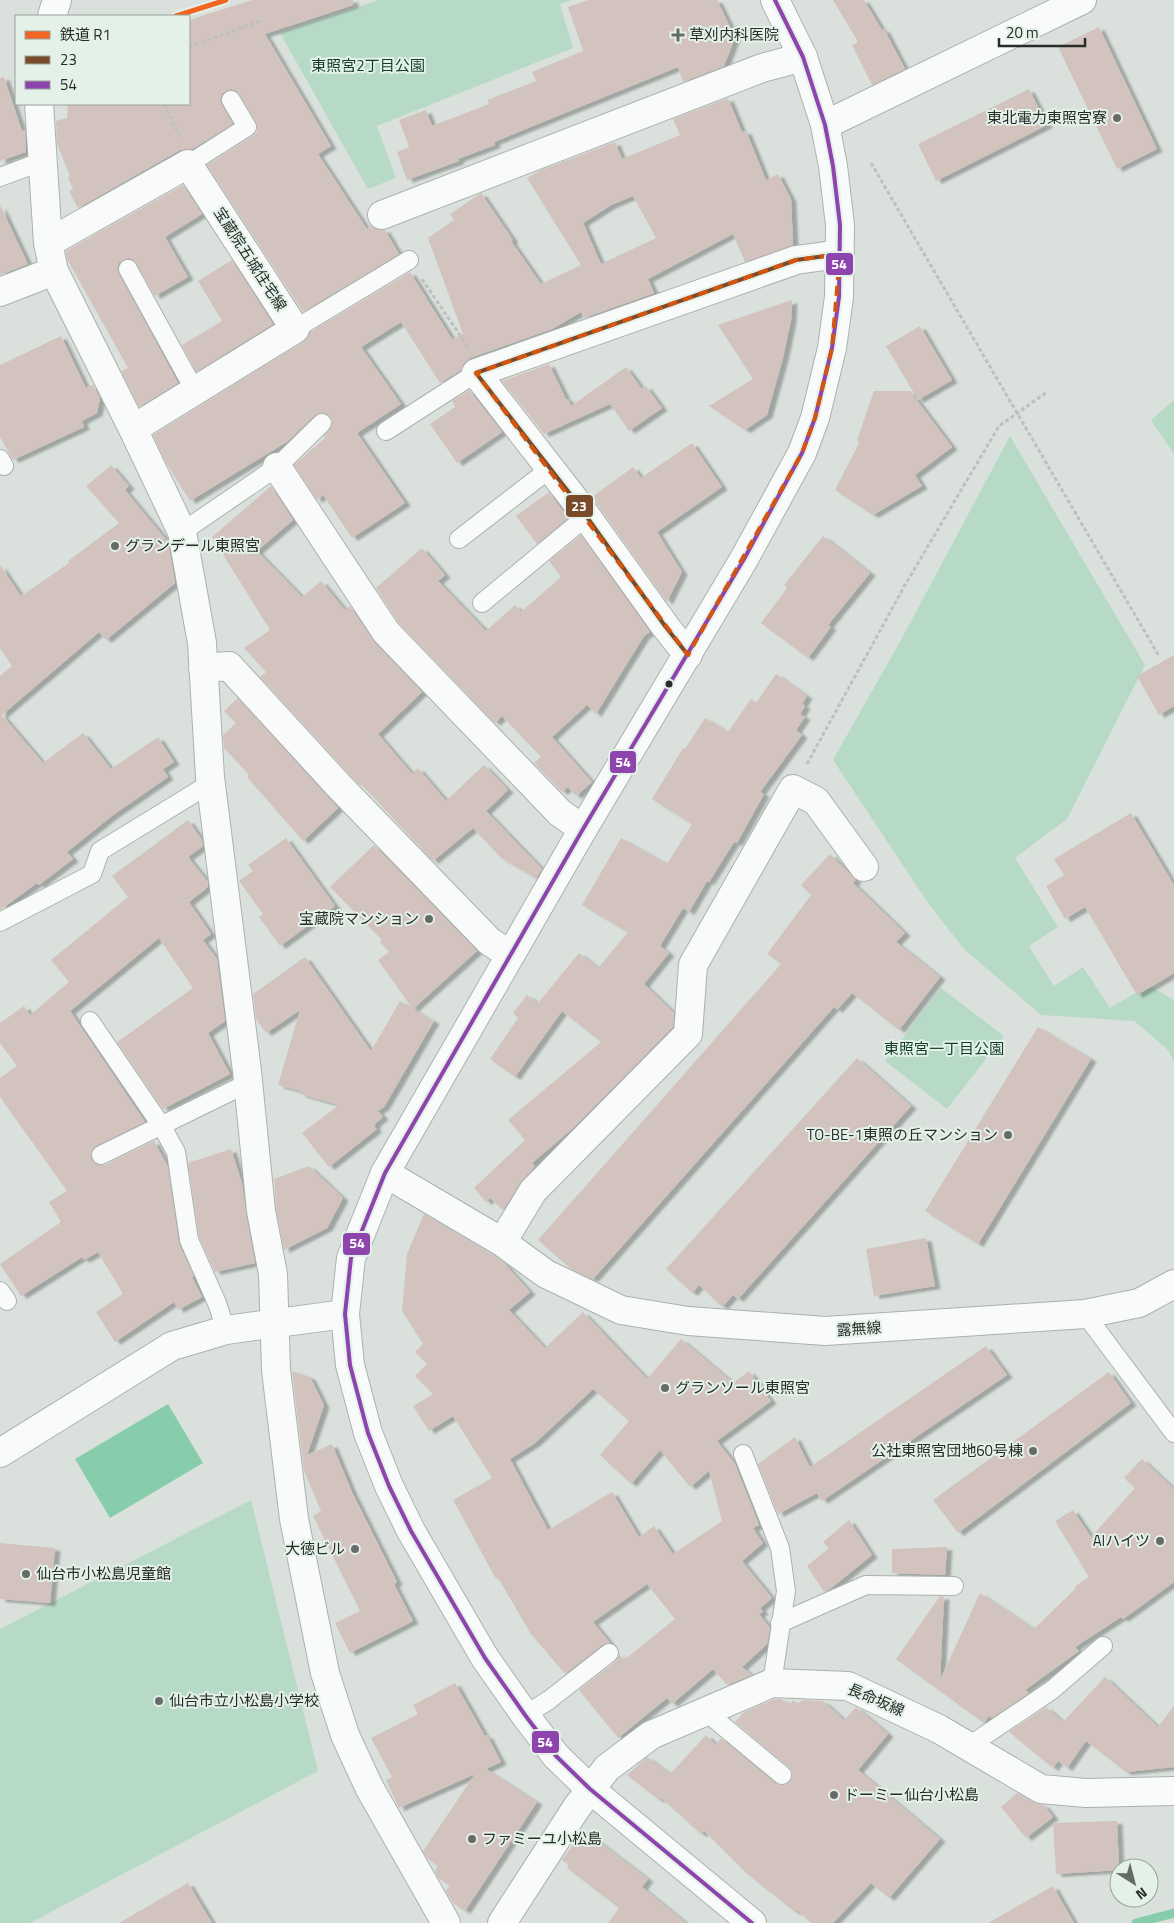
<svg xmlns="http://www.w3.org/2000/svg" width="1174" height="1923" font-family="'Titillium Web','Noto Sans JP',sans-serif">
  <defs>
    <filter id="shadow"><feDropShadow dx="5.5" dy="3" stdDeviation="1" flood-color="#0004"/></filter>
  </defs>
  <rect width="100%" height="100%" fill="#dae1dd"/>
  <!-- green -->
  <path fill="#b7dac7" d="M379,0H572L560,4L573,48L377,126L396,178L368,189L280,33Z
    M1174,400V454L1151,420Z
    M1010,436L1145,665L1067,819L1015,858L1058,927L1029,946L1054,986L1083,967L1110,1008L1149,985L1174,1000V1062L1168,1050L1134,1021L1041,1015L964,949L928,903L833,760L901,640Z
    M941,988L1004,1036L947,1109L885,1061Z
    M251,1500L318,1771L30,1923H0V1629Z"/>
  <!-- water -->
  <path fill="#87cdab" d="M168,1404L203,1463L110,1518L75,1459Z"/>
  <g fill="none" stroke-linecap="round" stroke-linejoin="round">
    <!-- stream -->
    <path stroke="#87cdab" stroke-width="9" d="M1136,1923L1174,1913"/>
  </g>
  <!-- building -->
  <path fill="#d2c3bf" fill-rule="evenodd" filter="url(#shadow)" d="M252,0H353V5L265,34L331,146L318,154L367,229L371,226L379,230H385L399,254L303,312L207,165L253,136L257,132L256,122L237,91L231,89L226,91L222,94L220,100L222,105L233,124L192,149L180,150L78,208L69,191L73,189L68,178L70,176L57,144L56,121L67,118L68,104H189V20Z
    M588,0H717L735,37L724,66L683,82L678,67L494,142L495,145L458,159L459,161L407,180L397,152L409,147L399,120L426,110L432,126L489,104L487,100L536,81L532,72L583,51L568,7Z
    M833,0H864L882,30L884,29L905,69L872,85L852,45L858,42Z
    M1099,27L1157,149L1117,169L1058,47Z
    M4,77L22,131L25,130L26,152L0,161V78Z
    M1029,89L1047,125L936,181L918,144Z
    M728,98L742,132L746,131L766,180L778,174L791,199L793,245L745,262L733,234L648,279L654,293L584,318L581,312L552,329L470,358L464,363L461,370L440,383L401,322L361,347L401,404L357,433L405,503L352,538L323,495L317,500L294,465L325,438L324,436L332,426V420L329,415L324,413L315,415L288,441L190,501L165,461L153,435L303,342L310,332L410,272L452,339L463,334L428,238L454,220L450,214L481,193L513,240L511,241L541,284L581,265L527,178L539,171L615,142L622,159L680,135L673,119ZM633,196L656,238L601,264L583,223L611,205Z
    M183,185L202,214L165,237L188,277L155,296L134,260L129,258L123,260L119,263L117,268L119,274L178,383L139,407L121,371L128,368L67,259L66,251Z
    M0,205L28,264L0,275Z
    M232,260L273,324L196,372L182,345L222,321L198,281Z
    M792,300L791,320L783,358L767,415L745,430L709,406L753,379L718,325Z
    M920,326L952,380L918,400L886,346Z
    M61,336L86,388L93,385L100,398L97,413L82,421L84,427L13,460L0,437V365Z
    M549,364L566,399H568L571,406L626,367L642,389L646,386L662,408L629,431L610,404L544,434L502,381Z
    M469,390L502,432L457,463L430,424L455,407L452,401Z
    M874,391H910L952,447L915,475L922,486L873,515L835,490L859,443L857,440Z
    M692,443L722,487L657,532L682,572L667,602L592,497L633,467L641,478Z
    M111,465L129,486L125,490L168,542L175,583L106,640L99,632L2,715L43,763L83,733L111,769L158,737L174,762L163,769L168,777L113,815L67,852L73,859L39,885L37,883L0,910V676L12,666L0,648V565L21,596L69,563L68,561L119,523L86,486Z
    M271,486L293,520L257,551L302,597L321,581L345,610L350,606L375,643L422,692L378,734L412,774L418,768L446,801L484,765L508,790L486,811L542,869L536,878L501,858L473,828L433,861L362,785L361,786L350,775L260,677L266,672L244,648L270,630L212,537Z
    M549,492L568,518L537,544L516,516Z
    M581,535L650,632L644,636L596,714L587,705L552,737L592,782L576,796L568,787L562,792L534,763L541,757L502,716L495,723L398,622L376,588L422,548L445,575L438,581L486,631L515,605L521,612L561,577L549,561Z
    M823,536L870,573L828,625L831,627L808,658L761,623L787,588L784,585Z
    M1174,655V706L1159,715L1137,676Z
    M776,674L807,696L802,704L805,706L800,714L805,717L796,730L802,735L760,792L764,794L737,843L734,842L709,882L707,881L689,912L683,908L660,946L669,953L644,984L674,1013L673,1027L572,1129L532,1163L535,1166L520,1183L503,1210L490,1198L486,1202L474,1188L525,1140L508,1120L601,1042L562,1011L515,1077L490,1059L518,1018L513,1013L527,995L538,1003L579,953L598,968L628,932L582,905L621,838L667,864L692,824L652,799L683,748L685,749L705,718L728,732L751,699L756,703Z
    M238,698L338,808L303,841L247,777L249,775L224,748L223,735L236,723L224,711Z
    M1131,813L1174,885V973L1137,995L1085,907L1065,919L1046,886L1064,875L1054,859Z
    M188,820L202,840L203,846L188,857L208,882V887L189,902L211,934L203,940L217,959L225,1021L208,1033L230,1074L163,1109L117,1042L193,988L159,938L70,1011L145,1122L96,1146L92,1150L91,1159L96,1164L105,1165L154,1141L168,1167L179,1244L194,1276L192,1277L202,1297L178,1310L174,1302L115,1342L96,1312L123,1294L98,1252L84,1260L82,1257L21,1296L0,1264L61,1222L49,1202L67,1191L0,1097V1078L17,1066L0,1043V1023L24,1006L30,1015L69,982L51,960L128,897L112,876Z
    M286,838L335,906L280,946L259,917L263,914L239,881L253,871L248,865Z
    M374,845L477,951L413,1009L434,1021L384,1107L378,1111L383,1117L376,1123L374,1127L377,1129L329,1167L302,1133L339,1105L300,1094L301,1091L278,1085L300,1010L266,1033L256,1019L253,994L305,957L371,1051L400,1001L412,1008L378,960L389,952L380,942L382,940L330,887Z
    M830,854L856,880L853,883L905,933L896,942L940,977L899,1030L852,993L837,1010L834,1007L593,1279L571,1269L538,1240L781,964L767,954L811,895L801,885Z
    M1038,1027L1091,1059L978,1244L925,1211Z
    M857,1058L911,1106L738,1299L733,1295L722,1307L699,1285L692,1293L666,1269Z
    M231,1149L242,1183L246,1214L255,1263L215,1272L199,1237L188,1163Z
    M309,1166L343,1198L327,1228L284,1250L276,1209L274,1179Z
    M424,1214L503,1262L530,1292L509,1310L545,1348L583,1312L647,1379L681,1339L733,1383L749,1371L771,1401L717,1441L735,1464L759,1525L753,1528L763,1543L742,1561L772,1598L760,1608L763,1612L759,1614L770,1628L767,1644L742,1667L752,1675L727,1685L713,1669L672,1704L667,1698L618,1738L579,1690L616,1661L619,1654L624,1660L675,1619L647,1584L593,1622L610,1643L602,1645L565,1674L531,1634L498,1578L496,1579L453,1500L492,1478L453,1416L429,1431L413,1406L433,1394L415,1376L427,1364L415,1352L423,1344L402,1311L407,1254ZM593,1389L629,1421L600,1455L631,1484L660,1450L690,1487L709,1471L722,1521L673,1554L654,1526L639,1537L612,1492L548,1530L510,1459L535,1443Z
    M926,1238L935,1286L874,1296L866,1249Z
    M986,1346L1007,1375L822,1501L817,1493L778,1514L758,1464L795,1437L810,1467Z
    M292,1371L310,1377L324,1405L307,1455L332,1444L352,1492L397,1582L394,1584L413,1621L350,1653L335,1623L360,1611L313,1516L321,1511L304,1471Z
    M1109,1372L1131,1403L958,1533L933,1500Z
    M1142,1459L1174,1489V1582L1123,1619L1121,1617L1075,1647L1079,1651L1025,1690L1029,1693L992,1718L989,1716L984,1723L896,1659L940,1596L944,1597L940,1680L980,1593L1034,1629L1076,1588L1075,1586L1089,1577L1055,1521L1073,1510L1091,1537L1135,1488L1124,1478Z
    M849,1520L872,1555L830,1589L824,1592L807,1566L829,1548L823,1542Z
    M0,1543L55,1548L50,1603L0,1599Z
    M947,1547L945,1575L892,1573V1549Z
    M1105,1677L1158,1727L1174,1706V1767L1126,1772L1086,1741L1067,1768L1058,1761L1053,1768L1009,1732L1046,1707L1063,1722Z
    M455,1683L485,1736L487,1735L501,1762L486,1769L537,1802L465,1911L453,1903L446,1891L450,1885L438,1878L435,1871L438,1866L427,1858L423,1851L475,1774L399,1808L386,1780L392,1777L371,1738L418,1714L413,1705Z
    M775,1699H781L789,1705L793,1700L798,1704L802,1700L823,1701L844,1720L856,1707L888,1734L858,1770L940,1839L889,1898L871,1883L833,1923H811L797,1910L795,1912L746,1873L704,1831L701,1834L661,1798L659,1800L627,1775L647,1757L670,1774L706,1735L716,1745L721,1738L775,1783L781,1785H786L792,1777V1772L789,1767L735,1722L744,1712Z
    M1017,1793L1033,1803L1044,1805L1053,1817L1026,1838L1001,1807Z
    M1117,1821L1119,1870L1056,1874L1053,1823Z
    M584,1830L648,1879L642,1887L686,1923H608L619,1908L567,1868L569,1865L562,1860Z
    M188,1883L212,1923H119Z
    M1053,1886L1074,1923H988Z"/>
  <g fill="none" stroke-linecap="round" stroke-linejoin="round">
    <defs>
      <path id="lane" d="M192,162L247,127L231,100
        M0,177L43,161
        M128,269L195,391
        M295,329L409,260
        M386,431L476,373
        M0,459L4,466
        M182,532L277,467L322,423
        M459,539L551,468
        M482,603L587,516
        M0,922L92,874L100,851L211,783
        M90,1021L161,1125L176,1152L189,1240L217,1303L226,1330
        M101,1155L248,1083
        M0,1291L7,1301
        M1085,1314L1174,1433
        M743,1454L780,1548L786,1591L772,1683
        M780,1623L866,1585L954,1586
        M705,1711L782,1775
        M525,1715L549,1700L609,1653
        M969,1746L1052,1690L1103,1646"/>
      <path id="street" d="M52,16L57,0
        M39,104L48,243L54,271L133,429L182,532L202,643L210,777L247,1071L261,1211L273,1274L276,1370L294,1519L325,1673L345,1735L369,1787L446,1923
        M825,125L1082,0
        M382,215L762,68L803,57
        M48,243L188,164L295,329L133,429
        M0,292L54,271
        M277,467L386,632L560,813L583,829
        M688,655L665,626L574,499L476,373L796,260L840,254
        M203,668L229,666L339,786L489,941L510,955
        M385,1173L502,1242L546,1274L621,1310L688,1321L825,1331L1085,1314L1139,1303L1174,1284
        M502,1242L533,1191L688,1034L693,965L793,789L816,801L864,867
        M502,1923L577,1807L607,1768L651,1735L772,1683L848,1686L939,1729L1041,1789L1086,1793L1174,1791"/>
      <path id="secondary" d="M0,1453L172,1346L226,1330L345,1314
        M752,1923L590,1789L556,1756L525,1715L485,1658L411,1531L389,1486L368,1433L350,1365L345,1314L351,1258L385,1173L583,829L744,559L802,453L815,418L832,348L839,297L840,225L833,166L825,125L803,57L775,0"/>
    </defs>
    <!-- lane casing -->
    <use href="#lane" stroke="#acb1ae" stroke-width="20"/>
    <!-- street casing -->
    <use href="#street" stroke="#acb1ae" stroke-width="30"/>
    <!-- secondary casing -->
    <use href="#secondary" stroke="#acb1ae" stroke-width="30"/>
    <!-- path -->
    <path stroke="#bdc1be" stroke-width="3" stroke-dasharray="4 2.5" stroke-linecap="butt" d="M189,47L260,21
      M164,104L181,139
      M871,163L1159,656
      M422,279L468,347
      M807,764L905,585L999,426L1047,392"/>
    <!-- lane -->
    <use href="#lane" stroke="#f9fafa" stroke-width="18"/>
    <!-- street -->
    <use href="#street" stroke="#f9fafa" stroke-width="28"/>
    <!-- secondary -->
    <use href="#secondary" stroke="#f9fafa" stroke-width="28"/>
    <defs>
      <path id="bus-1" d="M688,655L665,626L574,499L476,373L796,260L840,254"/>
      <path id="bus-2" d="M752,1923L590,1789L556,1756L525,1715L485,1658L411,1531L389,1486L368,1433L350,1365L345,1314L351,1258L385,1173L583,829L744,559L802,453L815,418L832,348L839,297L840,225L833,166L825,125L803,57L775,0"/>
    </defs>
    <!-- bus-1 casing -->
    <use href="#bus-1" stroke="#e4f1e9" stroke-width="8"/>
    <!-- bus-2 casing -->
    <use href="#bus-2" stroke="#e4f1e9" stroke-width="8"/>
    <!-- bus-1 -->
    <use href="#bus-1" stroke="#7a4b2a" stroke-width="4"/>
    <!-- bus-2 -->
    <use href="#bus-2" stroke="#8e44ad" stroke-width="4"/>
    <defs>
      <path id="rail-1" d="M176,16L226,0"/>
    </defs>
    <!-- rail-1 casing -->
    <use href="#rail-1" stroke="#e4f1e9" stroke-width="9"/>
    <!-- rail-1 -->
    <use href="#rail-1" stroke="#f26522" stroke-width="5"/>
  </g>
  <!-- marked area -->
  <path fill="none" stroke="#d5540f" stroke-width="4" stroke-dasharray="10 6" stroke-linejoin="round" d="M840,254L832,348L815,418L802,453L688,655L476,373L796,260Z"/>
  <!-- markers -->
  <g fill="#666b68" stroke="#e4f1e9" stroke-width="2">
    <path d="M675.5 27.5h5v5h5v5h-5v5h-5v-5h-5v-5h5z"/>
    <circle cx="1117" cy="118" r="5"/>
    <circle cx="115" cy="546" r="5"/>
    <circle cx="429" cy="919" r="5"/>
    <circle cx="1008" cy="1135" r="5"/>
    <circle cx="665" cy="1388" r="5"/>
    <circle cx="1033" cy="1451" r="5"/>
    <circle cx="1160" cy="1541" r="5"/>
    <circle cx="355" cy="1549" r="5"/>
    <circle cx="26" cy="1574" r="5"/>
    <circle cx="159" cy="1701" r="5"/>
    <circle cx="834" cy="1795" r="5"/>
    <circle cx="472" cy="1839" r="5"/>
  </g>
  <circle fill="#272c29" stroke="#e4f1e9" stroke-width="2" cx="669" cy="684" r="4.5"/>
  <g text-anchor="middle" stroke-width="4" stroke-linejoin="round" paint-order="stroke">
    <!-- poi labels -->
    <g font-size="15" fill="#272c29" stroke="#e4f1e9" text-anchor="start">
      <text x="689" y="40">草刈内科医院</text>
      <text x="1107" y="123" text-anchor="end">東北電力東照宮寮</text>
      <text x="125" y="551">グランデール東照宮</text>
      <text x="419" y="924" text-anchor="end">宝蔵院マンション</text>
      <text x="998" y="1140" text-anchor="end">TO-BE-1東照の丘マンション</text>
      <text x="675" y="1393">グランソール東照宮</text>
      <text x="1023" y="1456" text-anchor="end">公社東照宮団地60号棟</text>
      <text x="1150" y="1546" text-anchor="end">AIハイツ</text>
      <text x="345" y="1554" text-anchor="end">大徳ビル</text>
      <text x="36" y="1579">仙台市小松島児童館</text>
      <text x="169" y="1706">仙台市立小松島小学校</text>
      <text x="844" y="1800">ドーミー仙台小松島</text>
      <text x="482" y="1844">ファミーユ小松島</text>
    </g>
    <!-- park labels -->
    <g font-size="15" fill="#113c29" stroke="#e4f1e9">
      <text x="368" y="71">東照宮2丁目公園</text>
      <text x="944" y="1054">東照宮一丁目公園</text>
    </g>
    <!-- street labels -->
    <g font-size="15" fill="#272c29" stroke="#e4f1e9">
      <text transform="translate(250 259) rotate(57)" y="5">宝蔵院五城住宅線</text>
      <text transform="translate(859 1329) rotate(-4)" y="5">露無線</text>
      <text transform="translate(876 1700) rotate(23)" y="5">長命坂線</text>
    </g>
  </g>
  <g stroke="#e4f1e9" stroke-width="2">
    <rect x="825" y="252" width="29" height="24" rx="5" fill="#8e44ad"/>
    <rect x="565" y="494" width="29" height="24" rx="5" fill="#7a4b2a"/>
    <rect x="609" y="750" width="28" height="24" rx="5" fill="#8e44ad"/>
    <rect x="342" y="1232" width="29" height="24" rx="5" fill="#8e44ad"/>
    <rect x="531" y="1730" width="29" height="24" rx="5" fill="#8e44ad"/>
  </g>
  <g font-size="14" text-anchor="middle" font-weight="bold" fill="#fff">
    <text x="839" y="269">54</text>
    <text x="579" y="511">23</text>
    <text x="623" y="767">54</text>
    <text x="357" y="1248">54</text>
    <text x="545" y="1747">54</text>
  </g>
  <!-- legend -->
  <rect x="15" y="15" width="175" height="90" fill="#e4f1e9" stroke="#98a29c"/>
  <rect x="25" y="31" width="25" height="8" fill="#f26522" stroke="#98a29c"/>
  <text x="60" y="40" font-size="15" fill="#272c29">鉄道 R1</text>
  <rect x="25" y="56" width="25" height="8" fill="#7a4b2a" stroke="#98a29c"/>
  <text x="60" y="65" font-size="15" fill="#272c29">23</text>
  <rect x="25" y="81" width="25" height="8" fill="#8e44ad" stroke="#98a29c"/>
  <text x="60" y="90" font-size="15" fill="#272c29">54</text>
  <!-- north arrow -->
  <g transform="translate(1134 1883) rotate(144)"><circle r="24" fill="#e4f1e9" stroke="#98a29c"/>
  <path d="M0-4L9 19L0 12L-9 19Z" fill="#666b68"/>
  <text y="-8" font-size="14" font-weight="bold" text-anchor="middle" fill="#272c29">N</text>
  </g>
  <!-- scale -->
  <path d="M999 38v8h86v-8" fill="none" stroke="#272c29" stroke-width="2.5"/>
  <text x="1006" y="38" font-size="15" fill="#272c29" stroke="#e4f1e9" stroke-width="4" paint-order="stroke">20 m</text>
</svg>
